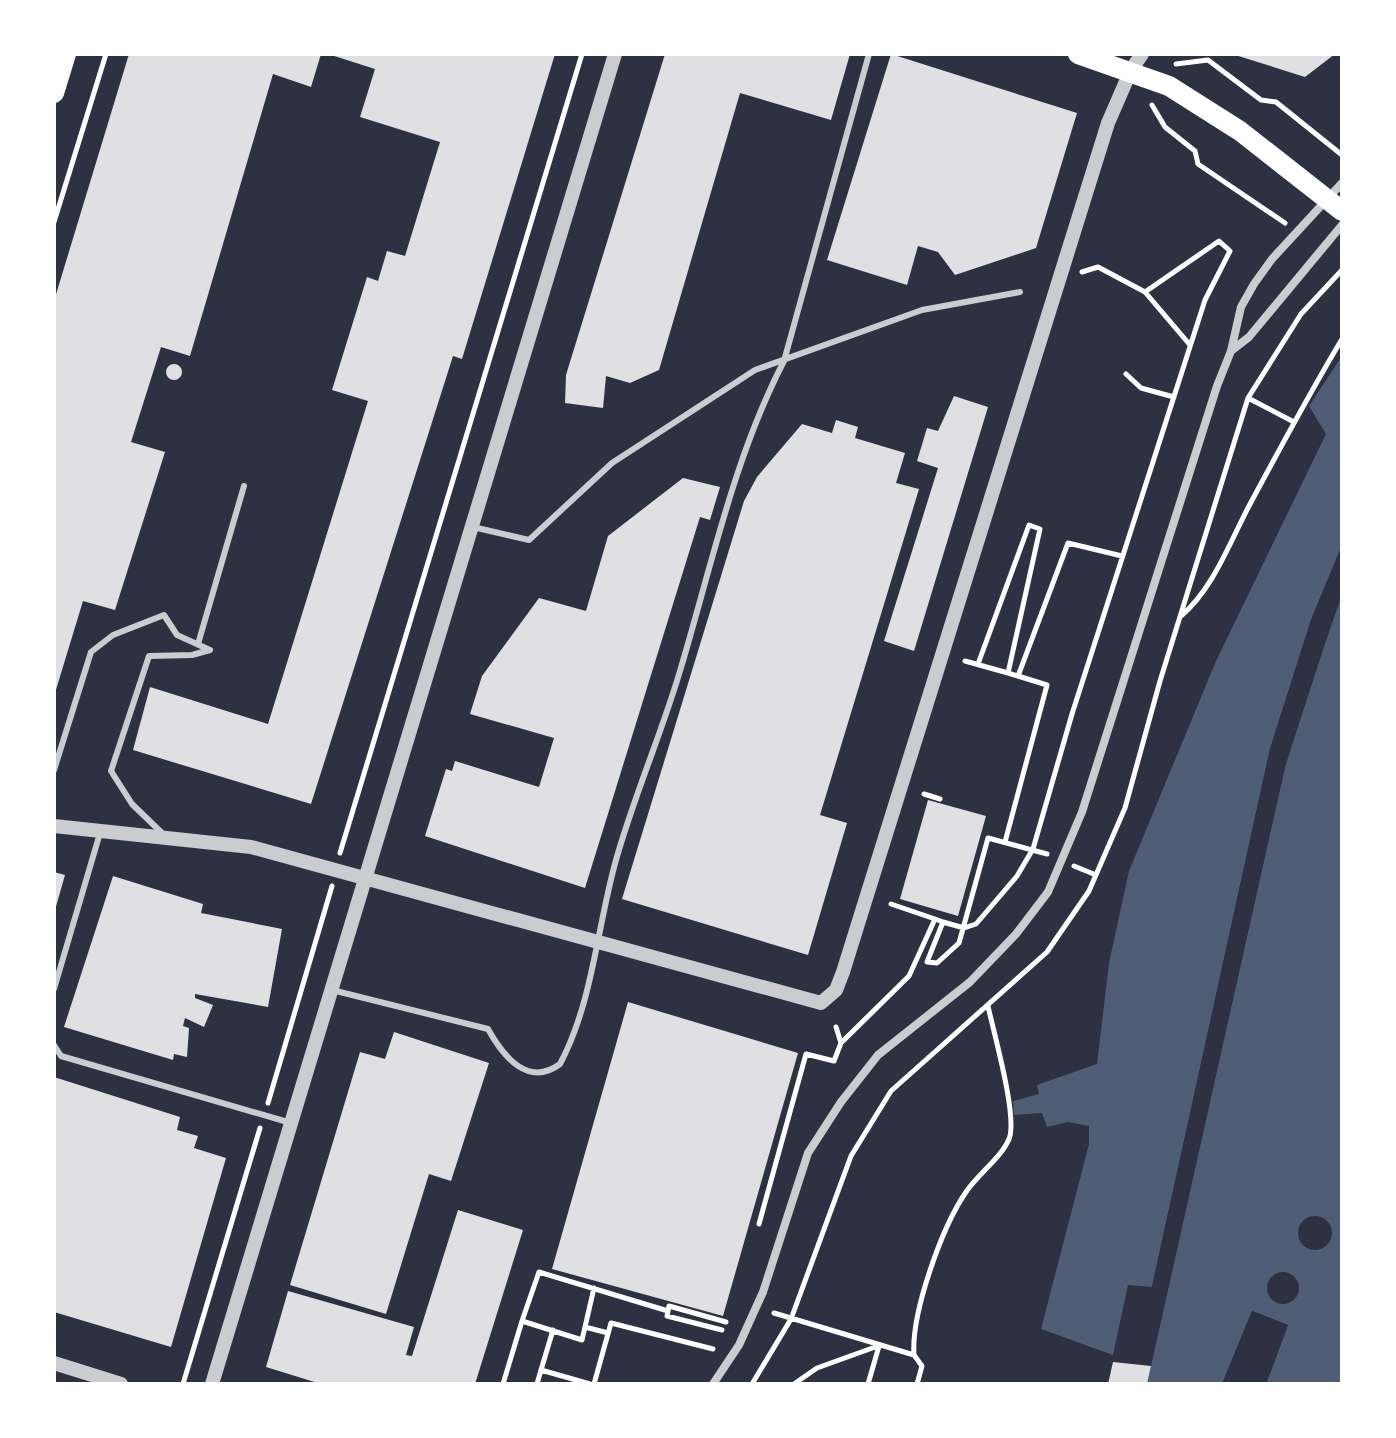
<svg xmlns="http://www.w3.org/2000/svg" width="1396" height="1438" font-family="Quicksand,sans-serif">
  <rect width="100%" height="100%" fill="#2d3142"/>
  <!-- water -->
  <path fill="#4f5d75" d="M1342,356V545L1311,620L1270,749L1152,1287L1128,1285L1113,1355L1041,1329L1089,1144V1126L1068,1122L1047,1127L1042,1113L1014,1115L1013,1101L1039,1094L1037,1085L1097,1064L1109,963L1129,871L1216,661L1326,434L1309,406Z
    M1342,595V1384H1266L1288,1325L1252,1311L1222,1384H1147L1285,767L1298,719Z"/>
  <!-- pier -->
  <path fill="#2d3142" d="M1342,545V554L1315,622L1274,750L1156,1288L1151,1291L1270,749L1311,620Z
    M1342,591L1285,767L1150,1366H1147L1281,766L1311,668Z
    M1298 1233a17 17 0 1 1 34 0a17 17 0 1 1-34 0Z
    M1267 1288a16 16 0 1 1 32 0a16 16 0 1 1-32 0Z
    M1252,1311L1288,1325L1266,1384H1262L1283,1327L1254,1316L1227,1384H1222Z"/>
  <!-- building -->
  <path fill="#e0e0e3" d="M129,54H321L311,87L273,74L190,356L161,347L131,442L165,452L115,610L83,601L55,693L54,301Z
    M328,54H555L462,359L453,356L311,804L133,750L150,687L268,724L368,401L332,390L367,277L378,281L387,251L405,256L440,142L360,117L375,69Z
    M665,54H850L831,120L740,93L659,370L630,383L606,376L603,408L565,403L566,375Z
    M891,54L1077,113L1036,248L955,275L938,252L918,246L907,285L827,260Z
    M1232,54H1335L1305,77Z
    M166 372a8 8 0 1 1 16 0a8 8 0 1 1-16 0Z
    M954,396L988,407L914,651L884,641L938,468L917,461L927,428L938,431Z
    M836,420L858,427L855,438L905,453L896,483L919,489L820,815L847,823L808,955L622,899L744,501L757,477L802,424L832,433Z
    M683,478L720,487L710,520L700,517L585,888L425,836L446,769L452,771L455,761L539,787L554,738L470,714L482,676L539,598L586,611L608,536Z
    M928,800L986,816L958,916L900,899Z
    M54,872L65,875L55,910H54Z
    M113,876L203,904L201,913L282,929L268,1007L195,994V998L213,1005L204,1027L185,1018L183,1026L189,1028L187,1057L174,1054L173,1060L64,1027Z
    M628,1002L798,1053L723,1316L552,1269Z
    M394,1032L489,1063L451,1181L429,1174L386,1314L290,1285L360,1052L385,1059Z
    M54,1077L180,1117L177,1130L198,1136L194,1148L226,1158L171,1347L54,1312Z
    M458,1210L523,1230L475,1384H321L266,1367L288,1291L414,1327L406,1355L412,1356Z
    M1113,1362L1151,1366L1147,1384H1108Z"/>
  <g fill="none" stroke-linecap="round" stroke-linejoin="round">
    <!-- path -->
    <path stroke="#fff" stroke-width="5" d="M1176,64L1208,60L1261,100L1276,102L1342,155
      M1152,105L1165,127L1195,151L1198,164L1285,223
      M54,222L106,54
      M1145,292L1190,345
      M1126,374L1141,388L1174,397
      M1248,398L1294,422
      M1181,616C1213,589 1230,542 1249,506C1279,450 1309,394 1342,339
      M965,661L1008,673
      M978,664L1029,525L1040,529L1008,673L1018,676L1068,543L1122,556
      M924,794L940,799
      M1005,842L1047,685L1018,676
      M340,853L582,54
      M1074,866L1096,875
      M891,904L935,919
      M943,922L964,928L976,924L1017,876L1033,849L1072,714L1205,300L1230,251L1219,241L1145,292L1098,267L1082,272
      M836,1027L841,1043L909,976L935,919L943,922L927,962L937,963L959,943L988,838L1047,854
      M268,1103L332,886
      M759,1224L806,1054L834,1061L841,1043
      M668,1311L667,1316L722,1330
      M774,1313L914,1355L922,1366L917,1384
      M522,1321L539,1272L668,1311L669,1306L726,1322
      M585,1327L608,1333
      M914,1355C911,1313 942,1227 966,1192C978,1174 1001,1158 1009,1139C1018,1117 994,1034 988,1006
      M541,1370L553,1330
      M183,1384L260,1128
      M503,1384L522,1321L582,1340L594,1288
      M537,1384L541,1370L590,1384
      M594,1384L611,1323L713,1349
      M752,1384L791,1319L851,1156L891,1091L1047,952L1089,891L1125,808L1160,681L1248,398L1301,314L1342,270
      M794,1384L817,1368L878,1346
      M868,1384L879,1346"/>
    <!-- service -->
    <path stroke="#caccd0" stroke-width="6" d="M473,527L529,540L612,463L755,370L922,310L1020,292
      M198,644L244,486
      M54,770L91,652L113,635L164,615L177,635L210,650
      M163,834L132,804L111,771L149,656L192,655L210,650
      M54,989L100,833
      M332,990L488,1029C503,1056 528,1088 560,1064C593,1002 597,927 616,860C634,796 661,735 680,671C711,568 734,457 784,361L869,54
      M54,1045L61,1056L291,1123"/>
    <!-- minor -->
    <path stroke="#caccd0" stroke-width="8" d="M1231,351L1249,337L1342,225
      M713,1384L739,1345L763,1292L808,1153L841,1102L878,1055L970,982L1016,934L1048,892L1082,812L1217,386L1231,351L1241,307L1254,284L1272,259L1342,183"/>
    <!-- tertiary -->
    <path stroke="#caccd0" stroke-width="14" d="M54,826L251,847L821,1003L836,990L843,972L1108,123L1131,70L1142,54
      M54,1363L121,1384
      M212,1384L615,54"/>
    <!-- primary -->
    <path stroke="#fff" stroke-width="20" d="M1078,54L1169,86L1240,131L1342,211
      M54,93L66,54"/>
  </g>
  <!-- border -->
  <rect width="1396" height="1438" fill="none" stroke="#ffffff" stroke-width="112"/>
</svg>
